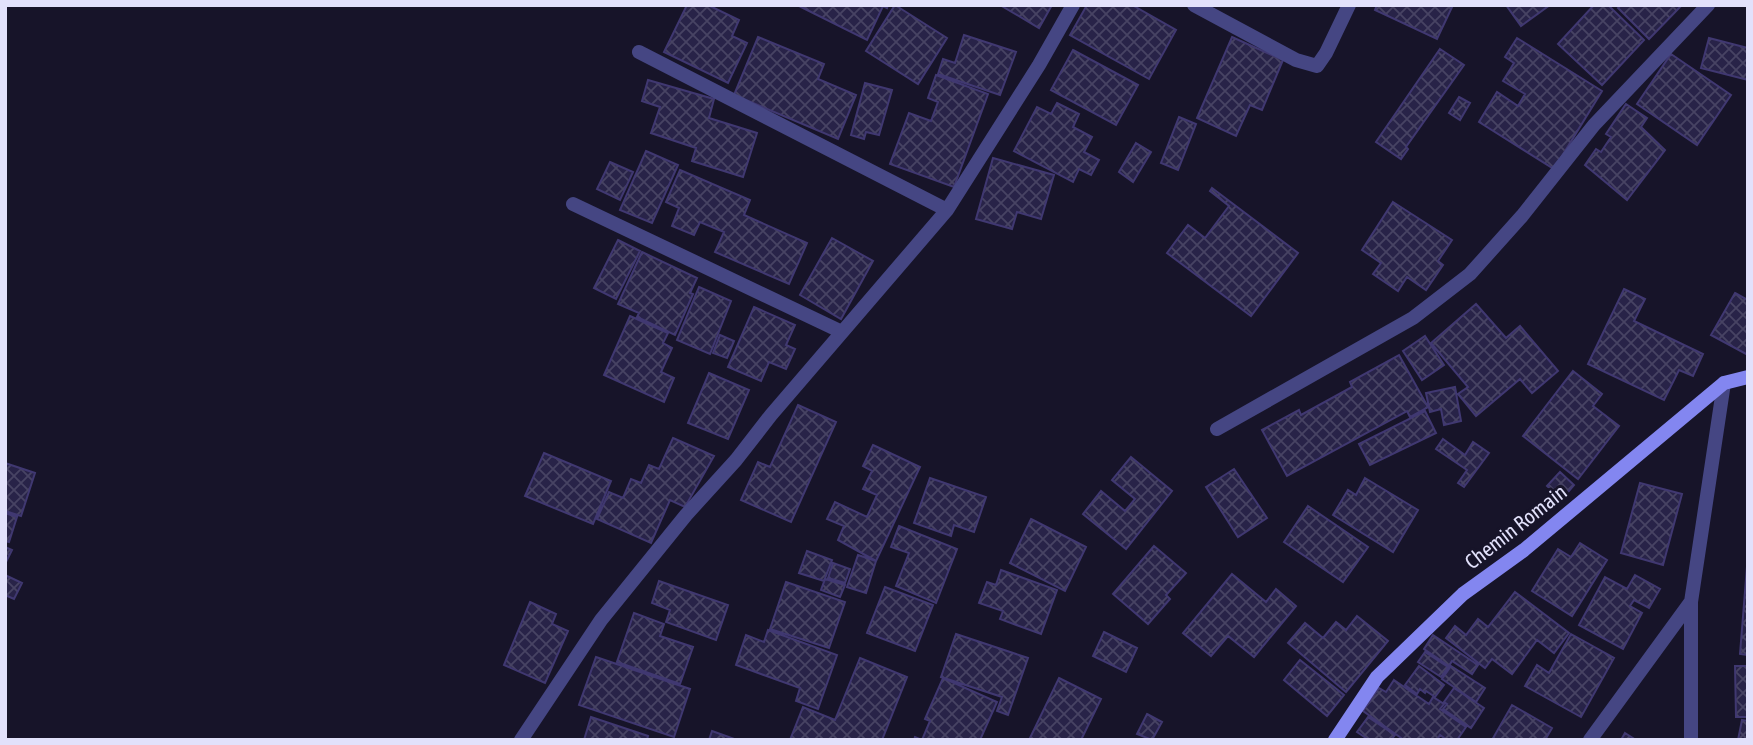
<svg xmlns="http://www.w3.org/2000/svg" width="1753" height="745" font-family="'Asap Condensed',sans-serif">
  <defs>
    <pattern id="building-cross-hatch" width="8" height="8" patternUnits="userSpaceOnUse" patternTransform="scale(1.75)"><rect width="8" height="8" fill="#282348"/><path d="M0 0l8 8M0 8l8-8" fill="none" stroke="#474363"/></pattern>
  </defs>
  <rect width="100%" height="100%" fill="#171429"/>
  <!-- building -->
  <path fill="url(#building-cross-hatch)" stroke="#403871" stroke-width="2" d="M687,5H708L739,20L732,36L747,43L728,83L664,52Z
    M797,5H888L887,8L883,6L867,40Z
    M895,5L947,38L918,84L866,51Z
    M1000,5H1052L1039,28Z
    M1087,5H1132L1176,30L1149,79L1070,35Z
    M1377,5H1453L1437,39L1375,10Z
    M1506,5H1550L1521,26Z
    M1594,5H1608L1644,40L1602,85L1558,44Z
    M1621,5H1682L1649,39L1618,8Z
    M964,35L1016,52L1000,95L938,74L943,59L955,63Z
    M758,37L824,64L818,79L856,95L838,139L734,95Z
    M1232,37L1283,60L1262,110L1250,105L1236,136L1197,118Z
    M1517,38L1602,91L1554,169L1479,122L1497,92L1518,106L1525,94L1503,81L1514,63L1505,57Z
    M1709,38L1748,48V80L1701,68Z
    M1440,49L1464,65L1406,147L1408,149L1401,159L1376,142Z
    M1073,50L1138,85L1116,125L1051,90Z
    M1671,54L1731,95L1697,145L1637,104Z
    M936,75L988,94L954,187L890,164L909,113L931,121L938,102L928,98Z
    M648,80L714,99L709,118L757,133L743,177L692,161L696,148L651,133L660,107L642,101Z
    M865,83L892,90L879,135L866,132L864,139L851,135Z
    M1459,97L1470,103L1460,120L1449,113Z
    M1057,103L1079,114L1073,127L1092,137L1084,152L1099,160L1091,175L1079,169L1073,182L1014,151L1037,107L1051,114Z
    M1626,104L1647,118L1641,127L1665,150L1627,200L1585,165L1596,149L1601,152L1611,137L1606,134Z
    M1179,117L1196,124L1178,170L1161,163Z
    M1136,143L1151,152L1133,182L1119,172Z
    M646,151L678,165L652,223L620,210Z
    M993,158L1054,175L1041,219L1017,212L1012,229L976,219Z
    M610,162L633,172L620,200L597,189Z
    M680,170L750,200L744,215L807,243L789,284L715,252L724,232L700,222L694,235L672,226L679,208L666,202Z
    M1212,188L1298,253L1251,316L1167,253L1188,225L1205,238L1229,206L1210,191Z
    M1393,202L1452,240L1438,261L1443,265L1426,290L1407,277L1398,291L1373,274L1381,263L1362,250Z
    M832,238L873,261L841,319L800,295Z
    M618,240L640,251L616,299L594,288Z
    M642,252L697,278L690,293L693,294L675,335L637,317L639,313L618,304Z
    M699,287L731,301L710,354L677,340Z
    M1624,289L1645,299L1634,321L1703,354L1693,376L1679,370L1664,400L1588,364Z
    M1735,293L1748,300V355L1711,335Z
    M1476,304L1506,338L1520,326L1558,371L1532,393L1520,379L1476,416L1458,394L1468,387L1431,343Z
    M754,307L795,325L786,345L795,349L786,369L769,362L761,381L728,367Z
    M630,316L668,333L663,343L672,348L661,372L674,378L664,402L604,375Z
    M720,335L734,341L727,358L713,353Z
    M1425,336L1444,365L1422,380L1403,351Z
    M1399,355L1428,407L1410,417L1407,411L1287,476L1262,430L1299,410L1301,415L1352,387L1350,382Z
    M1573,371L1602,394L1593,406L1619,426L1578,479L1523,436Z
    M709,373L749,390L728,439L688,423Z
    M1455,387L1461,421L1444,425L1441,409L1430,412L1426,393Z
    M798,405L836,422L791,522L741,500L758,462L770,467Z
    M1425,411L1436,433L1370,465L1359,444Z
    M673,438L714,456L685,507L670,500L651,543L597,519L609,492L623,498L631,479L641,483L649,465L659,469Z
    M1443,439L1465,455L1473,442L1489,453L1464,487L1458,483L1467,470L1436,449Z
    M873,445L920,467L876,561L838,540L844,526L827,519L835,502L867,517L877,495L863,489L872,471L863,466Z
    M544,453L611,481L593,524L525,496Z
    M1131,457L1172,491L1126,549L1083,514L1101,491L1125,511L1135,499L1112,480Z
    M5,463L35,473L21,516L5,511Z
    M1234,469L1267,518L1238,537L1206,487Z
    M1560,472L1574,485L1562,499L1547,486Z
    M930,478L986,497L974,532L954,525L951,536L914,523Z
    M1365,478L1418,510L1393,552L1333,515L1348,490L1356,495Z
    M1640,483L1682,494L1663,565L1621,553Z
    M1308,506L1368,547L1343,582L1284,542Z
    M5,513L17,517L9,542L5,541Z
    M1031,519L1086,547L1065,591L1010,563Z
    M899,526L957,549L936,603L896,586L909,553L891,547Z
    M1580,543L1607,560L1572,616L1532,591L1558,549L1571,557Z
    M1154,546L1186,573L1166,595L1170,599L1148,624L1113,594Z
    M5,547L12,550L5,564Z
    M807,551L832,560L824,581L799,573Z
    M1748,554V655L1740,654Z
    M858,555L876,561L866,593L847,587Z
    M833,563L850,569L845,583L828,578Z
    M1001,570L1057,590L1041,634L1000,619L1003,611L979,603L987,582L996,585Z
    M1232,574L1266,602L1276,589L1296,606L1254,657L1228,636L1211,656L1183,633Z
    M5,575L22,583L14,599L5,595Z
    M1635,575L1660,589L1649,608L1634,600L1630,606L1642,613L1623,649L1579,625L1605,577L1627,589Z
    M825,579L845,585L840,597L821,590Z
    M659,581L728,605L716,640L666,622L670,610L652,603Z
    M786,582L845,602L829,648L770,629Z
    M885,587L933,605L915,651L867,633Z
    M1515,592L1569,633L1554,653L1537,640L1512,674L1492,659L1485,668L1446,638L1455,626L1466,635L1478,619L1488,627Z
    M530,602L556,614L552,624L568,631L545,683L504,665Z
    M634,613L664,624L660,636L693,647L680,684L617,662Z
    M1357,616L1388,641L1346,692L1288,643L1305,623L1323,638L1336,622L1346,630Z
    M768,630L837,655L818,709L796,701L800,688L736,665L746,635L764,642Z
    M1104,632L1137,648L1126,672L1093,656Z
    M956,634L1028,658L1008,715L997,711L1002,697L941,677Z
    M1571,634L1614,658L1581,717L1525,686L1537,665L1549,673Z
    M1433,635L1478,665L1472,674L1452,661L1449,666L1424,649Z
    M1425,652L1448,667L1441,677L1418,662Z
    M596,657L690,689L674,737L579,705Z
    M860,658L907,677L882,740H790L803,707L835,720Z
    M1300,660L1344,695L1327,716L1284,680Z
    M1419,666L1444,685L1435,697L1426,691L1425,693L1420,689L1417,694L1405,685Z
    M1451,666L1485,688L1476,702L1442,679Z
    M1735,666H1748V717H1736Z
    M943,678L997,702L980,740H914L915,737L922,740L930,721L925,719Z
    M1059,678L1101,699L1081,740H1029Z
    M1394,680L1429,704L1433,697L1444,704L1440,709L1466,727L1457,740H1447L1440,735L1437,740H1404L1363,711L1379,688L1386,692Z
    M1454,688L1484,708L1471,728L1443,709L1447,704L1444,702Z
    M1512,705L1552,728L1545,740H1492Z
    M1147,714L1162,722L1152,740L1137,734Z
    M591,717L648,736L647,740H584Z
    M1368,717L1395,735L1391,740H1369L1357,732Z
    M1742,720L1748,721V740H1738Z
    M712,731L737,740H709Z
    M1625,733L1636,740H1621Z"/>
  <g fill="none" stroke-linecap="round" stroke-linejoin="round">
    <!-- street -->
    <path stroke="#454683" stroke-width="14" d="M1194,5L1296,60L1317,66L1326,53L1349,5
      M639,52L947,210
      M573,204L842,332
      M1217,429L1413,318L1470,274L1522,216L1594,125L1708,5
      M521,740L601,620L686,515L736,460L771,415L947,210L1039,65L1073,5
      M1590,740L1690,603
      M1691,740V602L1724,383"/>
    <!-- secondary -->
    <path stroke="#8386f0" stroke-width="14" d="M1335,740L1377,677L1463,594L1524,550L1724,383L1748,377"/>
  </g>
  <g text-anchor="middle" stroke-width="6" stroke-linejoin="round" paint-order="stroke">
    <!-- street labels -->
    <g font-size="21" fill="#e2e1fb" stroke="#171429">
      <text transform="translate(1516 527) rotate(-38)" y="7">Chemin Romain</text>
    </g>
  </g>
  <!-- border -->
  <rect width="1753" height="745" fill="none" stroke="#e2e1fb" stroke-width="14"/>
</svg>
